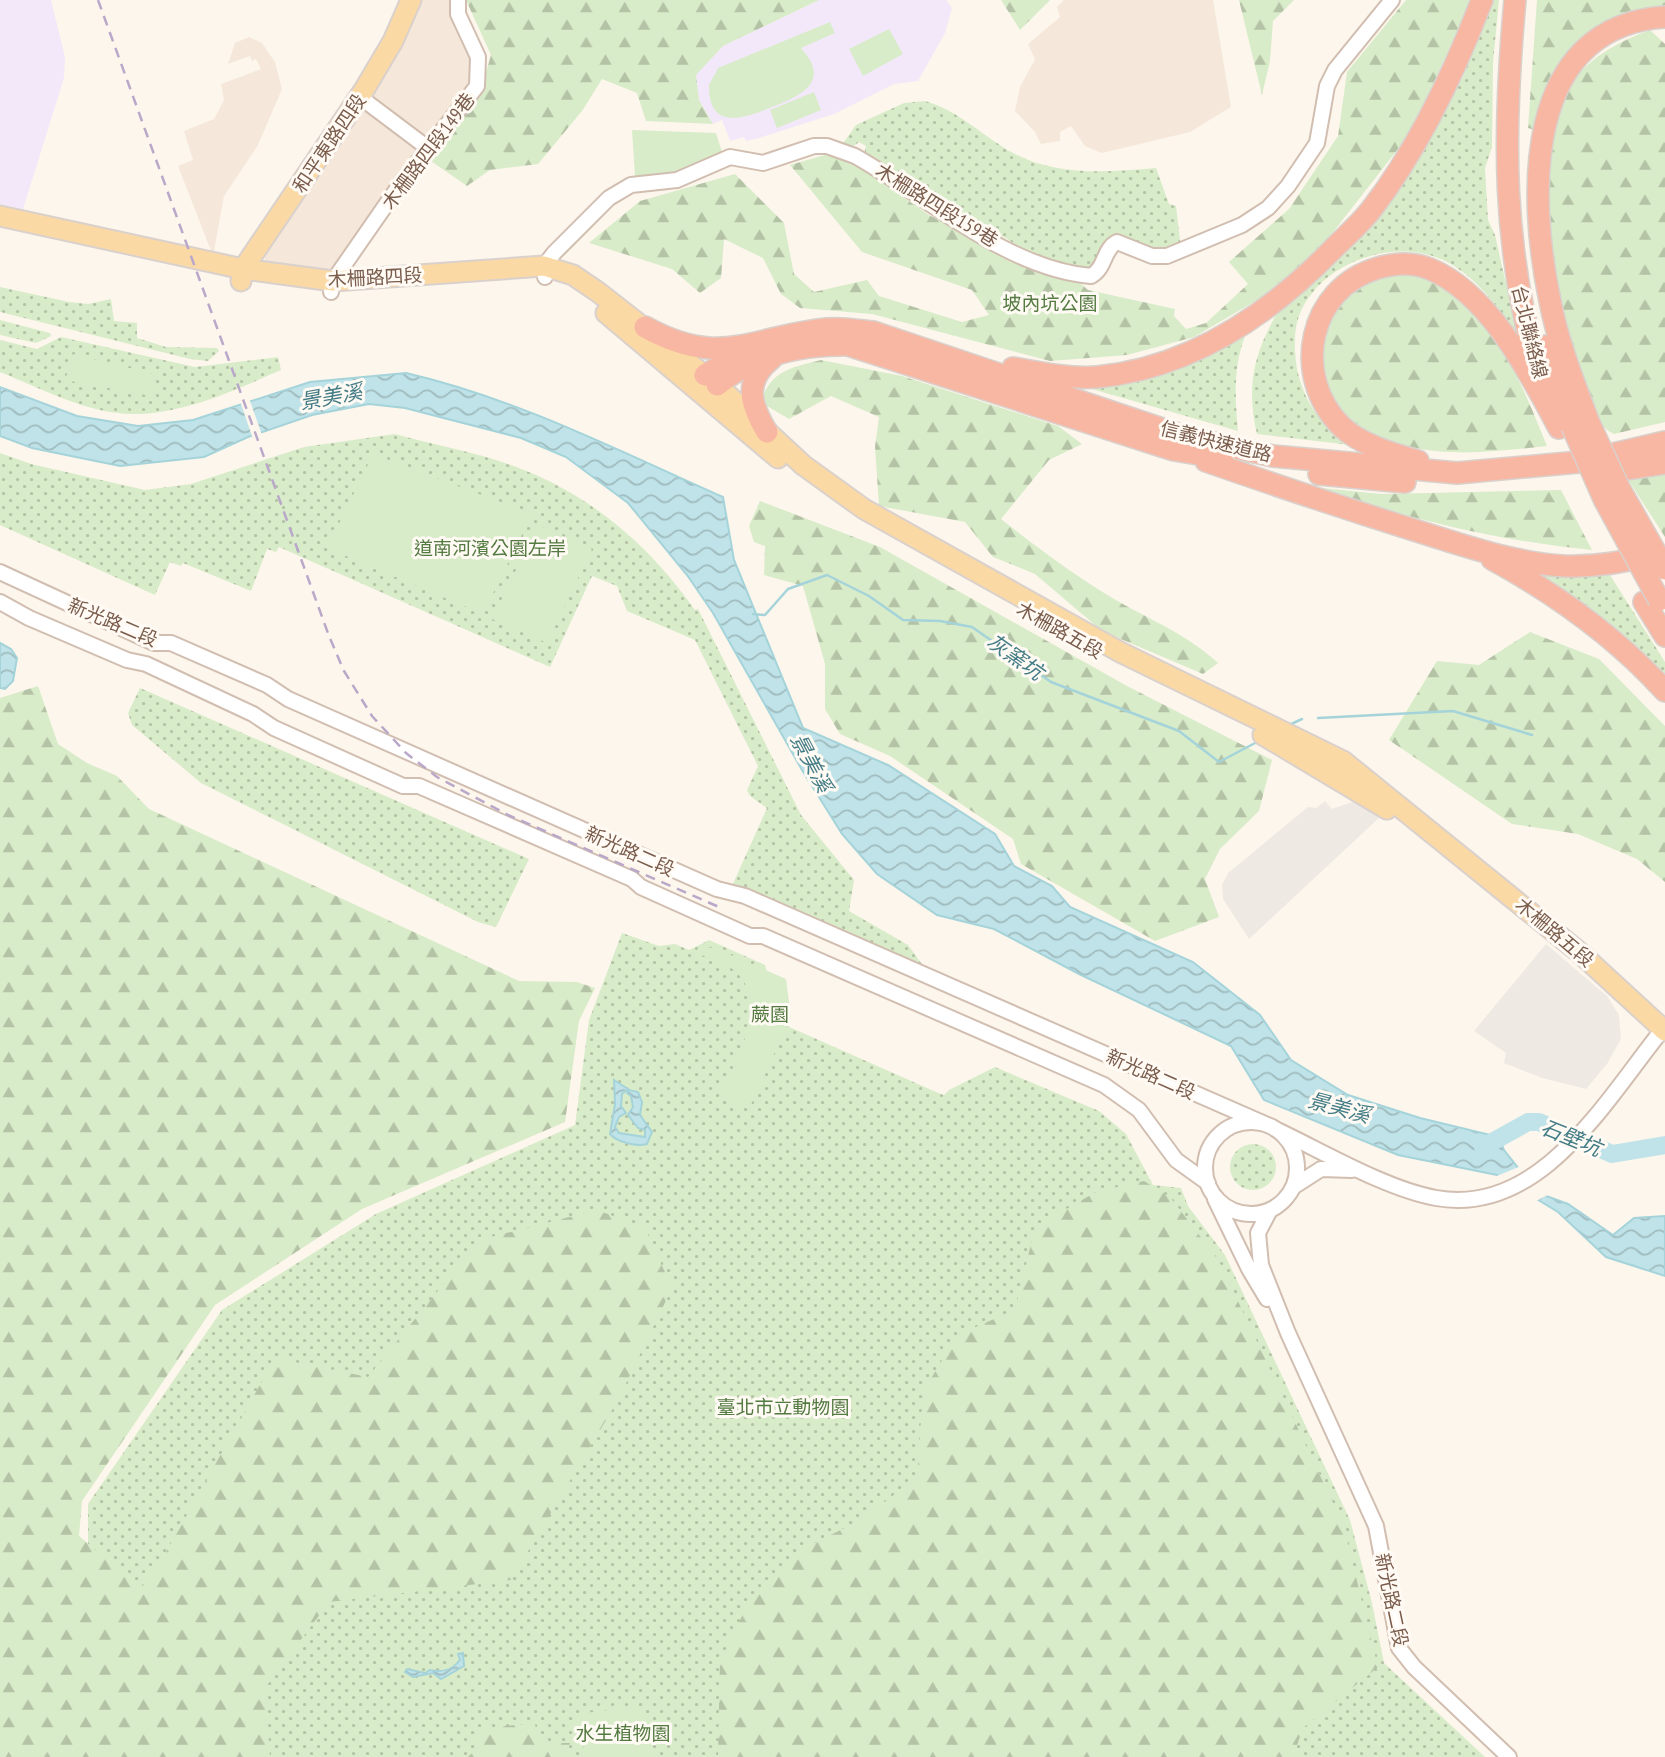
<svg xmlns="http://www.w3.org/2000/svg" width="1665" height="1757" font-family="'PT Sans Narrow','Noto Sans TC',sans-serif">
  <defs>
    <pattern id="grass-dots" width="8" height="8" patternUnits="userSpaceOnUse" patternTransform="scale(1.75)"><rect width="8" height="8" fill="#d8ecc9"/><path d="M2 2h.1M6 6h.1" fill="none" stroke="#b4c2a5" stroke-width="1.8" stroke-linecap="round"/></pattern>
    <pattern id="forest-firs" width="22" height="20" patternUnits="userSpaceOnUse" patternTransform="scale(1.75)"><rect width="22" height="20" fill="#d8ecc9"/><path d="M5 1l3.5 6h-7zM16 11l3.5 6h-7z" fill="#b4c2a5"/></pattern>
    <pattern id="water-waves" width="16" height="10" patternUnits="userSpaceOnUse" patternTransform="scale(1.75)"><rect width="16" height="10" fill="#bfe3e8"/><path d="M0 5q4-4 8 0t8 0" fill="none" stroke="#a0bbbe"/></pattern>
  </defs>
  <rect width="100%" height="100%" fill="#fdf6ec"/>
  <!-- residential -->
  <path fill="#f5e8da" d="M418,0H449V14L472,61L468,86L426,142L366,96Z
    M1064,0H1213L1231,107L1190,132L1102,153L1085,146L1071,126L1060,132V141L1041,144L1035,132L1015,111L1020,87L1035,59L1028,44L1060,17L1057,7Z
    M249,37L262,43L275,62L282,89L258,145L224,196L213,256L178,166L193,160L184,131L214,119L224,100L221,84L261,69L256,59L252,61L250,56L228,64L235,43Z
    M360,105L419,151L332,270L266,261L262,253Z"/>
  <!-- industrial -->
  <path fill="#efe9e4" d="M1325,801L1332,809L1355,801L1380,817L1249,939L1223,899L1222,885L1228,873L1308,807L1316,808Z
    M1546,944L1607,996L1619,1015L1621,1039L1607,1064L1586,1089L1542,1078L1504,1063L1506,1053L1474,1031Z"/>
  <!-- education -->
  <path fill="#f3e8fa" d="M0,0H51L65,57L64,78L23,209L0,204Z
    M819,0H946L952,8L945,33L918,81L894,84L834,114L759,138L746,141L744,137L730,141L722,120L713,124L699,100L695,75L723,46Z"/>
  <!-- grass -->
  <path fill="url(#grass-dots)" d="M1491,0H1499L1493,63L1492,147L1485,168L1488,220L1495,235L1518,337C1499,308 1480,281 1449,263C1400,236 1325,259 1301,311C1293,329 1294,349 1297,369C1300,383 1307,402 1316,413C1328,426 1345,436 1359,446L1257,434C1245,383 1255,351 1281,306L1439,119L1463,77Z
    M925,101C958,110 984,137 1013,153C1058,177 1108,172 1156,168L1169,204L1176,206L1181,248L1149,250L1123,238L1090,271L1035,257L1004,237L980,229L864,154L866,146L859,142L851,148L842,145L856,125L904,103Z
    M0,287L69,302L88,304L111,299L114,321L137,323V338L166,347L217,348L219,351L208,361L190,359L0,312Z
    M0,320L50,333L51,336L36,343L0,335Z
    M1245,336C1233,368 1235,398 1238,431L1071,383L1183,366L1212,355Z
    M61,337L195,367L278,357L281,370C235,390 184,414 133,414C88,414 40,388 0,372V340L37,349Z
    M395,434C434,445 481,453 519,468C592,496 650,546 695,610L698,609L801,815L854,880L849,911L908,945L927,971L732,886L767,808L750,796L747,790L758,766L695,640L627,611L617,586L592,576L550,667L279,547L276,552L267,549L251,591L183,563L181,566L170,562L155,595L0,525V453L31,464L145,490L191,484L304,447Z
    M1534,569L1587,576L1610,575L1665,662V683L1610,627Z
    M140,688L529,859L496,927L478,922L201,783L132,725L128,713Z
    M622,933L659,946L675,944L689,950L709,940L765,965L779,1011L778,1022L936,1092L944,1095L949,1090L995,1067L1099,1111L1126,1134L1153,1185L1181,1188L1188,1206L1225,1255L1350,1520L1372,1603L1384,1663L1485,1757H120L88,1629V1504L222,1310L376,1214L575,1125L589,1020Z
    M1230 1167a23 23 0 1 1 46 0a23 23 0 1 1-46 0Z"/>
  <!-- forest -->
  <path fill="url(#forest-firs)" d="M466,0H819L723,46L696,75L699,100L713,124L646,121L637,93L602,79L582,111L538,164L490,170L467,186L431,161L481,89L491,55Z
    M1001,0H1050L1020,30Z
    M1239,0H1294L1273,21L1270,61L1262,95Z
    M1406,0H1471L1412,131L1327,240L1271,292L1194,337L1127,355L1050,361L872,314L800,308L781,294L763,258L724,239L721,278L700,293L672,269L589,243L640,201L735,174L784,223L794,274L814,292L867,280L879,296L962,322L989,315L972,290L862,252L790,165L825,155L851,161L929,215L1028,266L1080,283L1088,290L1175,309L1174,316L1186,329L1206,323L1248,284L1229,262L1289,209L1338,136L1347,72Z
    M1537,0H1665V6C1591,13 1550,60 1535,130L1528,128Z
    M1650,30L1665,44V422L1614,434C1593,424 1590,401 1583,381C1556,308 1526,164 1565,93C1584,60 1615,43 1650,30Z
    M1414,273C1490,301 1519,377 1547,446C1484,453 1417,462 1360,426C1338,412 1316,384 1319,356C1320,346 1325,335 1328,326C1330,318 1331,306 1337,301C1363,278 1382,275 1414,273Z
    M821,360L902,376L1058,426L1082,444L1049,460L1001,519C1039,549 1079,579 1121,603C1155,622 1189,636 1218,663L1203,674L1102,631L1035,574L993,557L965,522L879,506L875,447L879,417L831,396L789,419L767,406L763,396C774,369 795,367 821,360Z
    M1665,472V537L1627,478Z
    M1312,487L1381,494L1561,490L1592,550C1492,540 1407,518 1312,487Z
    M760,501L880,547L1127,686L1272,760L1259,811L1220,849L1205,879L1219,917L1155,941L1021,864L1013,839L890,756L840,734L825,709V664L803,586L764,575L765,546L754,542L749,526Z
    M1530,632L1599,659L1665,726V882L1637,859L1578,834L1512,824L1389,740L1437,661L1479,665Z
    M38,686L58,744L87,763L117,776L149,809L519,981L577,982L595,988L579,1021L565,1122L362,1209L215,1305L82,1501L79,1536L141,1588L161,1561L275,1358L368,1377L479,1240L597,1210L645,1228L672,1288L618,1400L511,1580L329,1602L265,1688L270,1757H0V698Z
    M1144,1181L1170,1197L1219,1261L1343,1524L1378,1667L1303,1728L1293,1757H718L720,1661L748,1604L794,1553L857,1522L917,1478L923,1392L957,1335L1015,1310L1035,1227L1096,1192Z
    M535,1723L538,1743H570L565,1757H468L476,1749L472,1735L496,1727Z"/>
  <!-- garden -->
  <path fill="#d8ecc9" d="M830,22L835,33L801,48C831,81 803,95 772,107C745,118 708,132 709,85L718,68Z
    M889,29L903,54L863,76L849,49Z
    M814,92L821,110L777,128L770,110Z
    M632,130L716,133L722,152L678,171L635,176Z
    M73,354L154,374L151,396L65,380Z
    M373,454L532,514L483,614L327,548Z
    M538,525L592,549L547,643L492,619Z
    M698,948H715L786,979L791,1017L749,1109L719,1095C736,1063 770,1003 736,972C727,963 709,958 696,953Z
    M644,1706L652,1757H584L585,1750L571,1723L576,1714Z"/>
  <!-- water -->
  <path fill="url(#water-waves)" stroke="#a5d3da" stroke-width="2" d="M406,373C518,399 619,451 723,497L734,560L803,728L888,765L995,834L1014,866L1052,886L1070,907L1193,962L1260,1015L1291,1060L1348,1095L1420,1118L1499,1137L1504,1150L1538,1193L1568,1204L1613,1235L1634,1218L1665,1216V1276L1606,1257L1558,1212L1497,1175L1398,1155L1264,1100L1231,1046L1079,974L994,929L937,915L877,874L842,834L802,770L713,613L687,575L628,503L566,457L521,438L405,408L369,404L312,415L248,437L204,457L120,466L32,448L0,436V387L77,416L138,426L193,420L310,382Z
    M0,643L11,649L17,658L13,681L5,689L0,688Z
    M614,1080L628,1089L622,1094L621,1106L626,1113L619,1117L615,1127L619,1133L645,1137V1130L638,1128L628,1115L633,1107L631,1096L627,1093L629,1090L638,1092L642,1102L640,1115L652,1132L647,1144C636,1147 617,1142 610,1134L615,1104Z
    M463,1653L464,1666L441,1679L433,1673L413,1677L405,1672L407,1669L425,1673L430,1670C443,1673 452,1670 460,1660L458,1654Z"/>
  <!-- pier -->
  <path fill="#fdf6ec" d="M249,398L262,435L253,439L240,401Z
    M1521,1166L1540,1190L1550,1194L1534,1202L1492,1178Z"/>
  <g fill="none" stroke-linecap="round" stroke-linejoin="round">
    <!-- stream -->
    <path stroke="#a5d3da" stroke-width="2.5" d="M753,614L765,615L788,589L827,575L869,596L903,620L940,621L972,627L1051,682L1179,731L1219,762L1257,742
      M1318,718L1453,711L1532,735
      M1289,725L1302,719"/>
    <!-- river -->
    <path stroke="#bfe3e8" stroke-width="18" d="M1483,1147L1528,1122H1539L1612,1154L1665,1145"/>
    <defs>
      <path id="minor" d="M360,97L429,149
        M545,277L544,266L554,253L609,198L631,185L677,180L730,157L763,163L814,146H827L855,156C926,196 1007,269 1091,276C1106,268 1103,249 1117,242L1152,256H1167L1242,225L1268,208L1288,186L1317,143L1327,86L1335,70L1392,0
        M331,292L333,281L399,186L477,86L478,57L458,14V0
        M0,572L154,643H171L267,685L288,699L717,889L745,896L1265,1124
        M0,602L29,618L127,660L146,664L253,714L274,728L403,786H419L632,879L641,887L750,936H763L1104,1085L1139,1110L1176,1160L1208,1183
        M1205 1168a46 46 0 1 1 92 0a46 46 0 1 1-92 0Z
        M1275,1129C1322,1151 1386,1189 1436,1198C1541,1217 1607,1098 1663,1029
        M1293,1187L1321,1169L1352,1170
        M1215,1199L1249,1269L1267,1299
        M1270,1210L1258,1233L1261,1265L1288,1333L1376,1526L1399,1648L1414,1667L1509,1757"/>
      <path id="major" d="M0,216L243,269L333,281L544,266L573,275L598,292L717,385L803,465L864,509L1120,652L1343,761L1579,952L1665,1031
        M241,281L243,269L364,90L393,41L411,0
        M606,313L778,458
        M1263,735L1387,809"/>
      <path id="highway" d="M1515,0C1503,132 1501,251 1541,380
        M645,327C717,367 746,340 818,330C837,327 855,330 873,332L1183,436L1273,456L1457,473L1579,462L1665,442
        M1545,346L1572,426
        M1013,368C1040,373 1070,379 1097,377C1192,368 1270,314 1334,248C1346,236 1360,224 1371,210C1419,148 1454,73 1482,0
        M705,375L746,352
        M717,385C754,355 801,344 848,345L1174,450L1222,458
        M1589,423C1574,383 1558,343 1550,301C1528,197 1522,26 1665,17
        M767,432C750,404 743,381 772,358
        M1206,461C1275,485 1344,508 1414,530C1462,545 1513,563 1564,566C1593,567 1626,562 1654,554
        M1418,461C1393,454 1359,444 1341,426C1291,376 1308,288 1378,268C1395,263 1413,262 1430,269C1490,294 1530,374 1559,428
        M1319,474L1405,482
        M1595,474L1665,463
        M1492,559C1556,594 1616,637 1665,691
        M1644,602L1665,636"/>
    </defs>
    <!-- minor casing -->
    <use href="#minor" stroke="#d1beb0" stroke-width="18"/>
    <!-- major casing -->
    <use href="#major" stroke="#dad1cd" stroke-width="23"/>
    <!-- highway casing -->
    <use href="#highway" stroke="#dad1cd" stroke-width="24"/>
    <!-- minor -->
    <use href="#minor" stroke="#fff" stroke-width="14"/>
    <!-- major -->
    <use href="#major" stroke="#fbd9a5" stroke-width="19"/>
    <!-- highway -->
    <use href="#highway" stroke="#f7b7a3" stroke-width="21"/>
    <!-- rail -->
    <path stroke="#b9a8c9" stroke-width="2.5" stroke-dasharray="10 7" stroke-linecap="butt" d="M98,0L329,636L344,671L372,716L406,753L437,777L508,815L719,907"/>
    <defs>
      <path id="highway-bridge" d="M1589,423L1619,488L1665,569
        M1572,426L1604,499L1659,600"/>
    </defs>
    <!-- highway-bridge casing -->
    <use href="#highway-bridge" stroke="#dad1cd" stroke-width="24" stroke-linecap="butt"/>
    <!-- highway-bridge -->
    <use href="#highway-bridge" stroke="#f7b7a3" stroke-width="21"/>
  </g>
  <g text-anchor="middle" stroke-width="6" stroke-linejoin="round" paint-order="stroke">
    <!-- street labels -->
    <g font-size="19" fill="#7a5c4d" stroke="#fffaf3">
      <text transform="translate(329 143) rotate(-56)" y="7">和平東路四段</text>
      <text transform="translate(428 151) rotate(-53)" y="7">木柵路四段149巷</text>
      <text transform="translate(937 205) rotate(32)" y="7">木柵路四段159巷</text>
      <text transform="translate(375 277) rotate(-3)" y="7">木柵路四段</text>
      <text transform="translate(1530 332) rotate(76)" y="7">台北聯絡線</text>
      <text transform="translate(1216 441) rotate(14)" y="7">信義快速道路</text>
      <text transform="translate(113 622) rotate(23)" y="7">新光路二段</text>
      <text transform="translate(1060 630) rotate(29)" y="7">木柵路五段</text>
      <text transform="translate(630 851) rotate(24)" y="7">新光路二段</text>
      <text transform="translate(1555 932) rotate(40)" y="7">木柵路五段</text>
      <text transform="translate(1151 1074) rotate(24)" y="7">新光路二段</text>
      <text transform="translate(1392 1600) rotate(78)" y="7">新光路二段</text>
    </g>
    <!-- park labels -->
    <g font-size="19" fill="#537a41" stroke="#fffaf3">
      <text x="1050" y="310">坡內坑公園</text>
      <text x="490" y="555">道南河濱公園左岸</text>
      <text x="770" y="1021">蕨園</text>
      <text x="783" y="1414">臺北市立動物園</text>
      <text x="623" y="1740">水生植物園</text>
    </g>
    <!-- water labels -->
    <g font-size="21" font-style="italic" fill="#437c86" stroke="#fffaf3">
      <text transform="translate(331 397) rotate(-10)" y="7">景美溪</text>
      <text transform="translate(1015 657) rotate(35)" y="7">灰窯坑</text>
      <text transform="translate(811 763) rotate(62)" y="7">景美溪</text>
      <text transform="translate(1339 1108) rotate(15)" y="7">景美溪</text>
      <text transform="translate(1571 1138) rotate(22)" y="7">石壁坑</text>
    </g>
  </g>
</svg>
